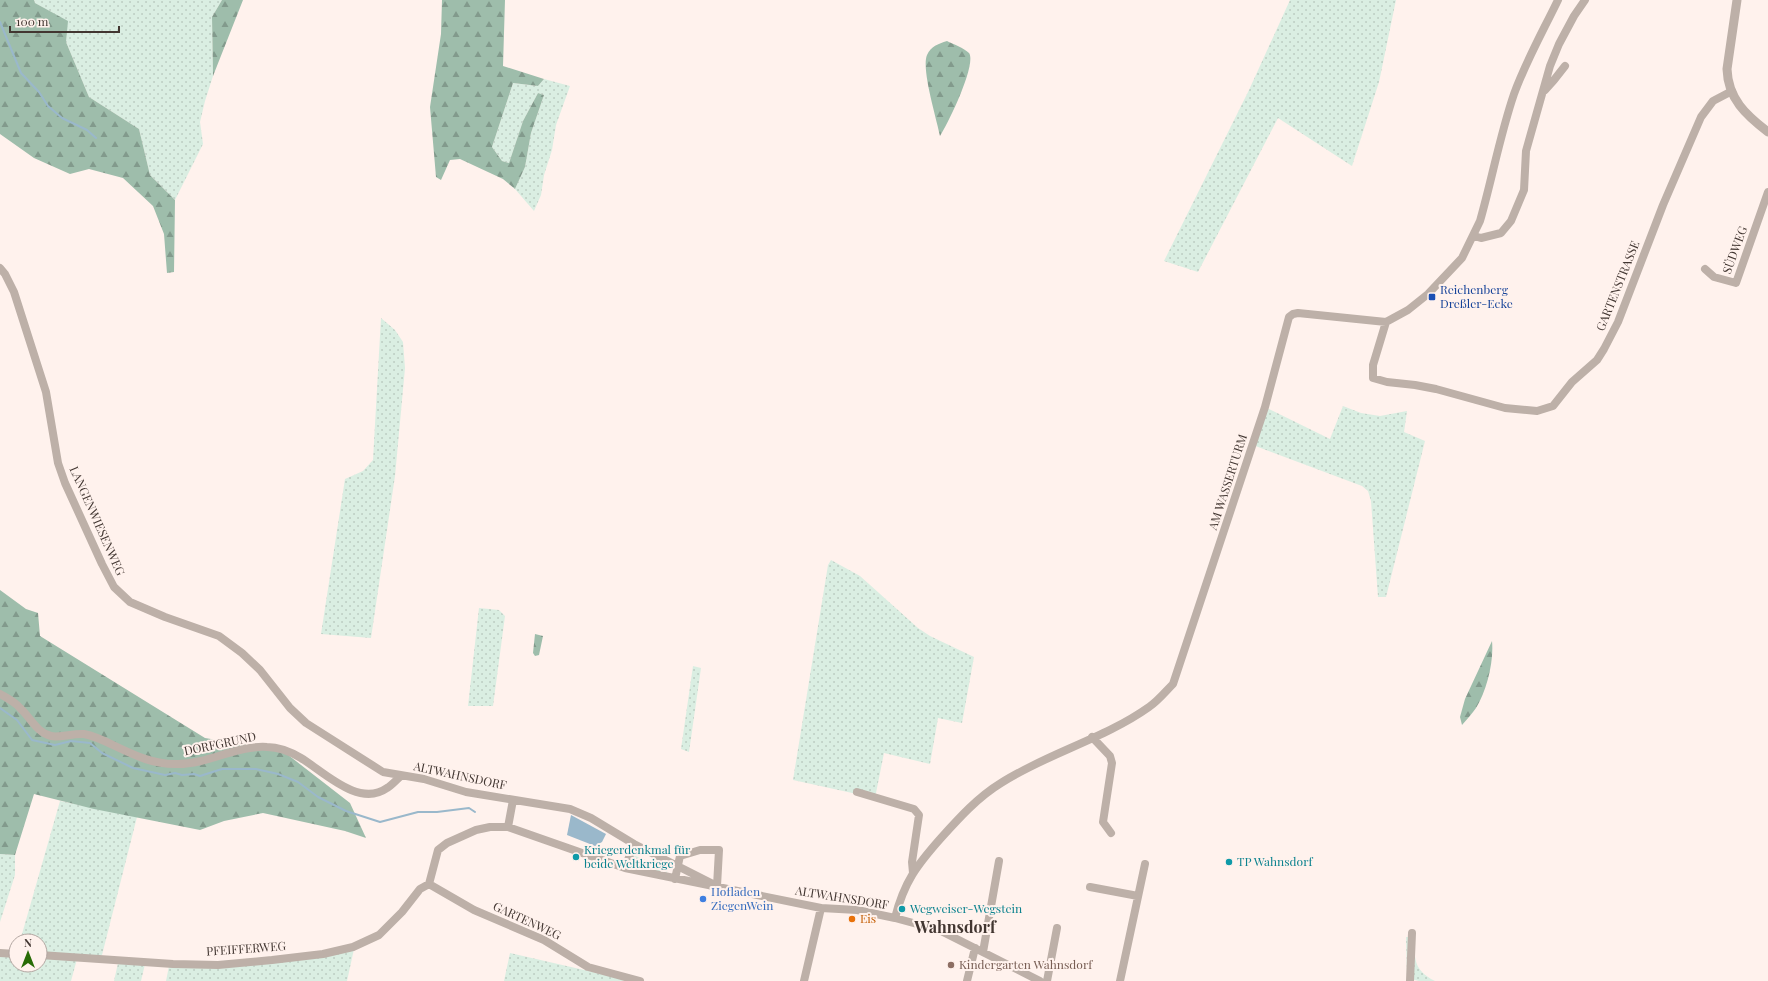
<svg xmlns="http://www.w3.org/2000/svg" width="1768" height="981" font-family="'Playfair Display',serif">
  <defs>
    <pattern id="grass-dots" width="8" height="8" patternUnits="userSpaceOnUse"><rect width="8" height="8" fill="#daeee2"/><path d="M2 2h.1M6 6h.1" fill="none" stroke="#bccdc2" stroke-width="1.8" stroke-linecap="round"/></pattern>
    <pattern id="forest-firs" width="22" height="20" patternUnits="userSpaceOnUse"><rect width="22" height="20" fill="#9ebdab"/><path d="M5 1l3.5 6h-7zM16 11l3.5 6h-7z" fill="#829a8c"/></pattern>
    <pattern id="park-crowns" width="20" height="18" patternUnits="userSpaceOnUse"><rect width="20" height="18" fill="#daeee2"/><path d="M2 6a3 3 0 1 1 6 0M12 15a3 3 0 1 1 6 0" fill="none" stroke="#bccdc2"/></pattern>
  </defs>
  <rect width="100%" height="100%" fill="#fff2ed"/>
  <!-- grass -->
  <path fill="url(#grass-dots)" d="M34,0H222L212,17L213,76L205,101L200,122L203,144L175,200L150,175L139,129L89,97L66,42L67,21L35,3Z
    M1290,0H1396L1379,82L1352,166L1278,118L1198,272L1164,261L1249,90Z
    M544,79L570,86L556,125L552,150L544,175L541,195L534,211L515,189L525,167L531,133L544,95L538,93L523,121L509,163L502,161L492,147L513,83L538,86Z
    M381,318L395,330L403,342L405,368L395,476L371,638L321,634L345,479L363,471L373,460Z
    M1343,406L1361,413L1380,416L1407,411L1404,432L1425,441L1386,597H1378L1371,501L1368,491L1362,486L1253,445L1265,407L1330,439Z
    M831,560L860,576L918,628L930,636L974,657L962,723L938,718L930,764L884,753L875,798L793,780L828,565Z
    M479,608L499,610L505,616L493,706H468Z
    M693,666L701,668L689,752L681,749Z
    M60,801L137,817L102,955L77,959L71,981H0V957L16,956V965H40V941H20Z
    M0,854L15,855V875L0,922Z
    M1406,937H1414C1415,959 1413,970 1435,981H1419L1407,978Z
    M354,949L347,981H166L169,966Z
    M510,953L632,981H504Z
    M118,963L145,964L141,981H114Z"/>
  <!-- forest -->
  <path fill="url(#forest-firs)" d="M0,0H34L35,3L68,21L66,42L89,97L139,129L150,175L175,200L174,272L167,273L164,234L153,206L123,178L89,169L70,174L34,158L0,134Z
    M222,0H243L213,76L212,17Z
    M442,0H505L503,66L544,79L538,86L513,83L492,147L502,161L509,163L523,121L538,93L544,95L531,133L525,167L515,189L503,179L460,159L450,160L441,180L436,177L430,107L441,34Z
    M947,41C953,44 964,48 969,53C977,64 948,124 940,136C937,120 921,69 927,55C931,46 938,44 947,41Z
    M0,590L26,609L38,613L40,636L205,738L283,751L350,803L366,838L345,831L263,813L224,821L200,830L94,809L34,794L15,855L0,854Z
    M535,634L543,636L539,655L535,656L533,653Z
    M1492,641C1494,661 1487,690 1476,708C1472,714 1467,719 1462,725L1460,717L1465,699Z"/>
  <!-- park -->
  <path fill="url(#park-crowns)" d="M633,855L668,869L666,875L630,867Z"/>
  <!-- water -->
  <path fill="#9ab8cb" d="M571,815L606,834L602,842L595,846L567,835Z"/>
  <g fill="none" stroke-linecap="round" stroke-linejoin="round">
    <!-- stream -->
    <path stroke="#9ab8cb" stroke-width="2" d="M0,22L21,73L39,92L48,106L62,118L87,130L96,138
      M0,708L17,720L32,740L55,745L71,741L90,743L102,753L133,768L165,775L175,773L182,775L194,774L200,776L222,769H256L278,774L298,782L318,797L346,811L380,822L418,812H437L469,808L475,812"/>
    <!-- minor -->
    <path stroke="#bdb0a8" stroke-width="8" d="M1558,0C1543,31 1526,61 1514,94C1500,135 1492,179 1480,221L1462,258L1428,294L1408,310L1386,322L1373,365V378L1387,382L1415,385L1436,389L1505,408L1537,411L1553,406L1572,382L1597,360L1604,349L1618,322L1663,205L1701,117L1713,101L1732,91
      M1545,90L1554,80L1565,66
      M1474,236L1481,238L1501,233L1511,221L1524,190L1526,151L1550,66L1559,44L1574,16L1585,0
      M0,268L5,274L14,292L46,392L58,463L65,483L102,564L114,587L130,602L165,617L219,636L242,653L260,670L290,708L306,723L383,772L424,779L466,792L570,809L591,818L634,844L717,886
      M1705,269L1714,277L1736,283L1768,192
      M0,694C7,698 15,702 20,708C30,717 37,733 51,736C61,738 73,733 84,734C95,736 105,741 115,746C136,756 155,765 178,764C209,764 237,745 267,747C279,747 291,752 301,758C324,772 359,808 387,788C392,785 396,780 401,776
      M1092,737L1110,756L1112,763L1103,822L1111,833
      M857,792L914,809L919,815L912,862L913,873
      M508,827L513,800
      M625,868L634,844
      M675,879L680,856L700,850H719L717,886
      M429,884L438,850L447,843L476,830L490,827H508L625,868L821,908L857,910L895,918L939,930L1040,981
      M429,884L474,910L544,940L588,967L640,981
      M1090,887L1138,896
      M895,918C904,882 917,865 941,838C959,818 978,797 1001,783C1048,753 1104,739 1149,707C1158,701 1166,691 1173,684L1265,407L1289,317L1293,314L1298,313L1386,322
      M983,952L999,861
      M0,953L16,954
      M40,955L173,964L218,965L272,960L323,954L353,947L379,935L402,912L420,889L429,884
      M804,981L821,908
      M967,981L975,948
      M1047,981L1057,928
      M1120,981L1145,864
      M1410,981L1412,933"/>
    <!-- tertiary -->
    <path stroke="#bdb0a8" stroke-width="9" d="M1737,0L1727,69C1728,99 1746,115 1768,132"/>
  </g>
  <!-- markers -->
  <rect fill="#1a4fb4" stroke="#fff2ed" stroke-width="1.5" x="1428" y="293" width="8" height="8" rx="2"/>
  <g fill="#0f9aa8" stroke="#fff2ed" stroke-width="1.5">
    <circle cx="576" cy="857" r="4"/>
    <circle cx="1229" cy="862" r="4"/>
    <circle cx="902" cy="909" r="4"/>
  </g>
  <circle fill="#3f7fe0" stroke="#fff2ed" stroke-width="1.5" cx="703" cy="899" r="4"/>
  <circle fill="#e8710a" stroke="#fff2ed" stroke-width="1.5" cx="852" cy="919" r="4"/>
  <circle fill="#8d6e63" stroke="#fff2ed" stroke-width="1.5" cx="951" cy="965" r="4"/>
  <g text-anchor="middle" stroke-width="4" stroke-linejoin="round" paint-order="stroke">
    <!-- street labels -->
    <g font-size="12" fill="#423631" stroke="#fff2ed">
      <text transform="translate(1735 250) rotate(-70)" y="4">SÜDWEG</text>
      <text transform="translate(1618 286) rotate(-68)" y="4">GARTENSTRASSE</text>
      <text transform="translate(1228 482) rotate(-72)" y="4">AM WASSERTURM</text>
      <text transform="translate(97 521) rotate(66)" y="4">LANGENWIESENWEG</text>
      <text transform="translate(220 744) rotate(-12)" y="4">DORFGRUND</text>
      <text transform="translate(460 776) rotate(12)" y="4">ALTWAHNSDORF</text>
      <text transform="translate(842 898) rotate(9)" y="4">ALTWAHNSDORF</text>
      <text transform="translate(527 921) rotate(25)" y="4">GARTENWEG</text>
      <text transform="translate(246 949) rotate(-4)" y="4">PFEIFFERWEG</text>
    </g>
    <!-- transit labels -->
    <g font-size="12" fill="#164399" stroke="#fff2ed" text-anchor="start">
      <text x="1440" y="294">Reichenberg<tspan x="1440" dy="14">Dreßler-Ecke</tspan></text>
    </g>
    <!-- culture labels -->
    <g font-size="12" fill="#0d838f" stroke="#fff2ed" text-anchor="start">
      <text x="584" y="854">Kriegerdenkmal für<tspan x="584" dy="14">beide Weltkriege</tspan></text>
      <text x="1237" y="866">TP Wahnsdorf</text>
      <text x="910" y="913">Wegweiser-Wegstein</text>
    </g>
    <!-- shop labels -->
    <g font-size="12" fill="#366cbe" stroke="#fff2ed" text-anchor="start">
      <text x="711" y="896">Hofladen<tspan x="711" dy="14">ZiegenWein</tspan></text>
    </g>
    <!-- food labels -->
    <g font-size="12" fill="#c56008" stroke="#fff2ed" text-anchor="start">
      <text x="860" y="923">Eis</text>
    </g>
    <!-- education labels -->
    <g font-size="12" fill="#785e54" stroke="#fff2ed" text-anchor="start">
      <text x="959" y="969">Kindergarten Wahnsdorf</text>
    </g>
    <!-- district labels -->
    <g font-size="16" font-weight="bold" fill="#423631" stroke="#fff2ed">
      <text x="955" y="933">Wahnsdorf</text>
    </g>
  </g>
  <!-- north arrow -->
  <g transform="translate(28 953)"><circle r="19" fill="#fff2ed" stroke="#b3a7a2"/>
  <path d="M0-3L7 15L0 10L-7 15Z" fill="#286c06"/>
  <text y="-6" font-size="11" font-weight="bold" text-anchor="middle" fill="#423631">N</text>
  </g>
  <!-- scale -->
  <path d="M10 26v6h109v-6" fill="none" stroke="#423631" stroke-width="2"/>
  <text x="16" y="26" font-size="12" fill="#423631" stroke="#fff2ed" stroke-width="3" paint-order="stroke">100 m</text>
</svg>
